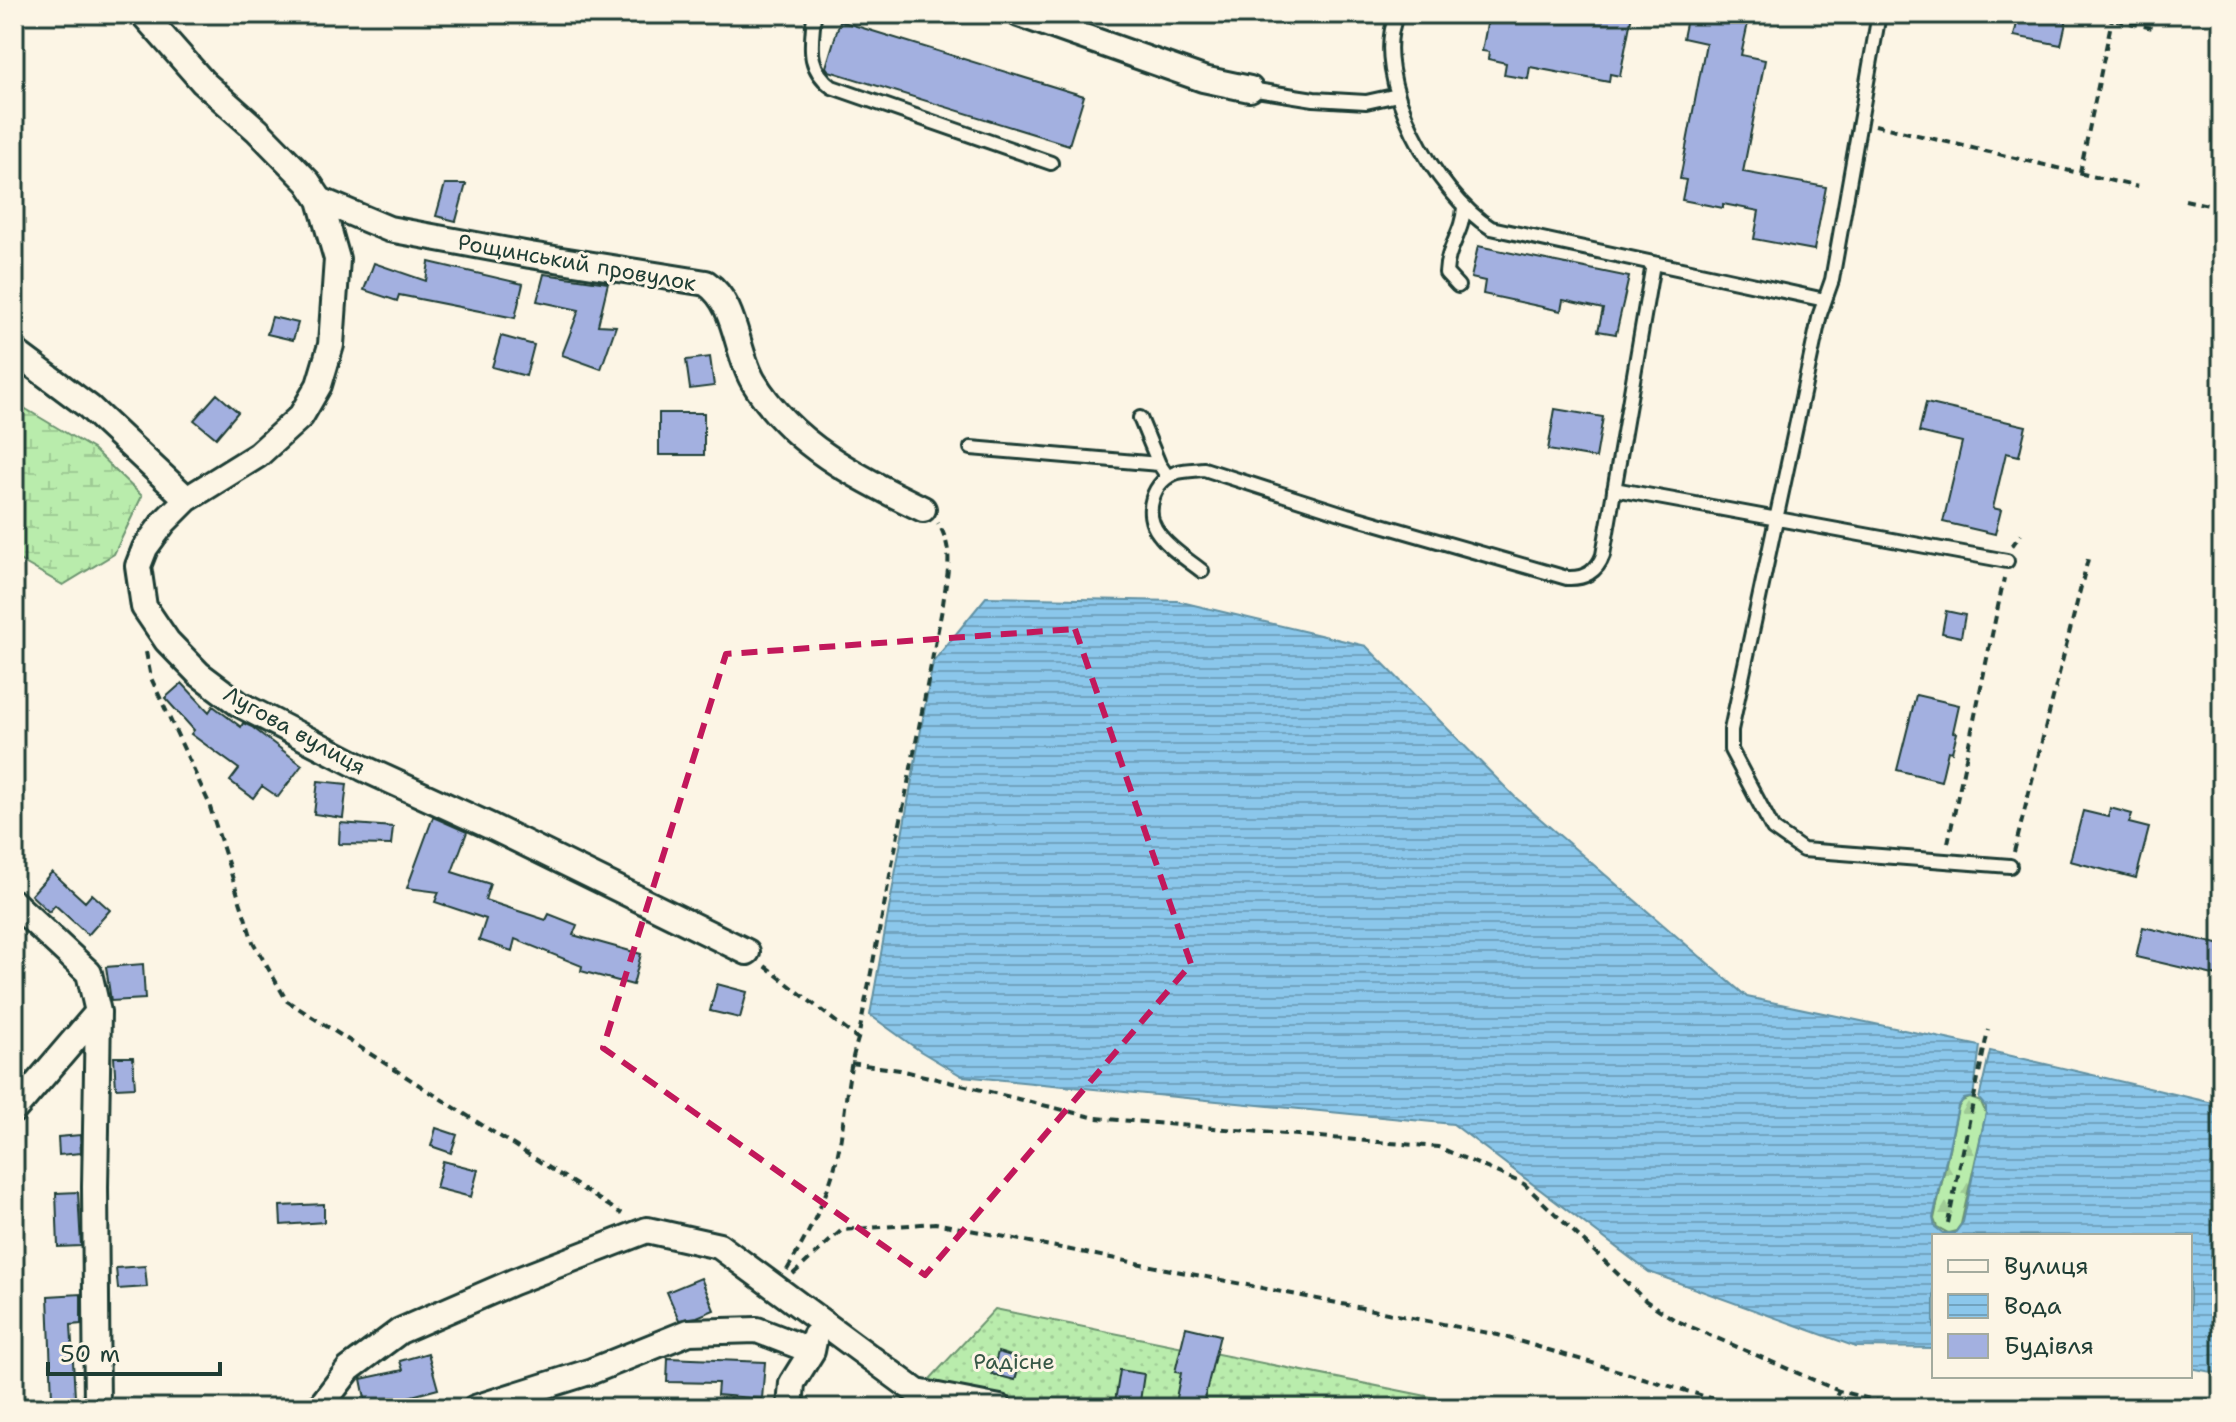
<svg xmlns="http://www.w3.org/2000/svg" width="2236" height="1422" font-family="'Shantell Sans',sans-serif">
  <defs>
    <pattern id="forest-firs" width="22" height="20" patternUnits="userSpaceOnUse" patternTransform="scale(2)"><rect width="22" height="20" fill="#b9ecac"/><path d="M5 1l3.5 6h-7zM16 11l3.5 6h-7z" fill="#9fcb95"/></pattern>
    <pattern id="wetland-marsh" width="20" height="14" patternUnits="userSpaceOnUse" patternTransform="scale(2)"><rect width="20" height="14" fill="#b9ecac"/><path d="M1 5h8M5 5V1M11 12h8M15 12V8" fill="none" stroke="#9fcb95"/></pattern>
    <pattern id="garden-dots" width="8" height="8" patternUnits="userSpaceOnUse" patternTransform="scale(2)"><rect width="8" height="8" fill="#b9ecac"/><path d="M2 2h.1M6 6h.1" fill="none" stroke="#9fcb95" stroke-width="1.8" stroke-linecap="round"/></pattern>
    <pattern id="water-rules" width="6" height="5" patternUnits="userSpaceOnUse" patternTransform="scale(2)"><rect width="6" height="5" fill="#8bc7eb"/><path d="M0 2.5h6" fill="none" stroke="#71a3bf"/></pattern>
  </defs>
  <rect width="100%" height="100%" fill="#fcf5e5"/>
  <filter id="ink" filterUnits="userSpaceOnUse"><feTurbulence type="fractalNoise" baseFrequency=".0125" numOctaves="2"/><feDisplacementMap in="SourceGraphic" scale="16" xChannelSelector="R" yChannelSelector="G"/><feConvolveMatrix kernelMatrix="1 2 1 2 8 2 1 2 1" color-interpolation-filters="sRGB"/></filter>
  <g filter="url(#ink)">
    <!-- forest -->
    <path fill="url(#forest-firs)" stroke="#6c9470" stroke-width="2" d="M1970,1098L1981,1102L1986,1113L1961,1224L1956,1231L1948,1233L1937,1227L1934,1219L1958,1108L1962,1101Z"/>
    <!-- wetland -->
    <path fill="url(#wetland-marsh)" stroke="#6c9470" stroke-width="2" d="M14,402L93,449L142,496L114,554L63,585L14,557Z"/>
    <!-- garden -->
    <path fill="url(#garden-dots)" stroke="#6c9470" stroke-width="2" d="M995,1309L1486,1408H903Z"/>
    <!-- water -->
    <path fill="url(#water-rules)" stroke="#6090a2" stroke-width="2" d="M986,597L1177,601L1366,646L1515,797L1747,997L1980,1046L1973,1097L1964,1099L1958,1106L1933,1218L1935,1227L1943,1233H1955L1963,1222L1986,1113V1107L1979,1099L1990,1051L2222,1105V1374L2190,1368V1236H1934V1348L1856,1347L1649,1272L1453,1124L962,1076L920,1051L870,1015L933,662Z"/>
    <!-- building -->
    <path fill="#a3b0e0" stroke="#1f3d34" stroke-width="2" d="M1489,14H1632L1620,76L1610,74L1609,82L1530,67L1528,79L1504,75L1506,63L1488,59L1489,52L1482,51Z
      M1688,14H1750L1741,55L1765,60L1743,172L1826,187L1814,250L1754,239L1759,211L1723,204V208L1682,200L1686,180L1680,179L1706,43L1683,38Z
      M2019,14H2068L2061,45L2014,36Z
      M840,21L1084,96L1069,145L829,71L826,67Z
      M445,184H466L456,221L436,216Z
      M1478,246L1629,277L1616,334L1598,331L1603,309L1563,300L1561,311L1483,294L1485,281L1471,278Z
      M429,262L523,284L515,318L399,295L397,301L364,290L374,263L426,281Z
      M544,274L608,283L598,325L616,326L601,369L562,355L579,310L537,301Z
      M272,317L298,323L293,340L267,334Z
      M501,336L534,345L526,376L492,367Z
      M710,357L714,386L690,389L686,360Z
      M217,394L238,412L216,438L194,420Z
      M1926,403L2026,426L2019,456L2006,453L1993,508L2001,510L1995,534L1943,522L1962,442L1919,432Z
      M1555,409L1603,417L1596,458L1548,450Z
      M659,413H704V455H659Z
      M1946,611L1965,615L1961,637L1942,633Z
      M182,683L209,712L213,706L241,727L243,723L252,727L302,765L278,797L262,786L253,798L230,781L239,769L191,734L194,730L165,698Z
      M1916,695L1959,705L1953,732L1957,733L1952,752L1948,751L1941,781L1897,770Z
      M318,781L347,784L343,818L314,814Z
      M2110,808L2132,814L2129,823L2149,828L2136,878L2070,861L2083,811L2108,817Z
      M433,817L467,832L452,872L490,884L485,900L546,920L549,914L577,925L573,935L641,954L633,985L581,971L582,966L515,939L512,951L479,940L486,919L435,902L439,892L407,888Z
      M340,823L393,827L391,845L339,844Z
      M52,872L85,902L92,894L110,910L88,935L55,905L49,912L31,895Z
      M2143,927L2222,945V977L2136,957Z
      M143,964L145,999L111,1001L106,967Z
      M717,984L747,992L740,1018L710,1011Z
      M114,1057H133L135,1087L116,1088Z
      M436,1128L457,1135L451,1153L431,1146Z
      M80,1135L81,1153L59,1155L58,1137Z
      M443,1161L478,1170L471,1197L436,1188Z
      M78,1192L81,1246L58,1247L56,1193Z
      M324,1204V1222L281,1225L280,1206Z
      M145,1266L147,1287L118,1289L116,1268Z
      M701,1278L714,1310L697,1317L679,1320L667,1292Z
      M81,1294V1324L71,1325L75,1397L52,1398L48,1296Z
      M1186,1327L1220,1335L1202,1408H1174L1181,1373L1175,1372Z
      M998,1352L1021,1359L1015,1380L992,1374Z
      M428,1353L438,1389L367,1408L361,1379L403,1370L400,1361Z
      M668,1358L765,1362L762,1399L717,1395L718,1383L667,1382Z
      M1120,1370L1144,1374L1139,1408H1114Z"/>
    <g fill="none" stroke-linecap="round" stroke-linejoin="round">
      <defs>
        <path id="service" d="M814,14C812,45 805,66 832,87L1051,163
          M1397,14C1368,77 1437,195 1491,228L1825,300
          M1879,14L1832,280L1820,314L1731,730V750L1773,829L1803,850L2010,866
          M1250,89L1314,99L1366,102L1398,95
          M1458,286L1446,273C1447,247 1463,233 1464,207
          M1140,418L1159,464
          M971,448L1159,464L1168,477
          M1614,489L2007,561
          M1202,571C1188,560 1170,549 1159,534C1142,513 1153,480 1178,472C1186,470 1195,470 1204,469L1347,515L1567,578C1584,579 1597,572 1603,555L1653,264"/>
        <path id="minor" d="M143,14L203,82L257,130L308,182L320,200L337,259L331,345L319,385L301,416L258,455L187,499L164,522L145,548L138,566L144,607L167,641L199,674L239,704L363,768L492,827L747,952
          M1019,14L1203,79L1250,89
          M320,200L389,229L530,255L706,283C737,304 735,350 753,381C791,444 858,478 923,509
          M14,351L89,407L187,499
          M14,903L89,973L98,1012L14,1110
          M917,1392L1000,1408
          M97,1408L95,1187L98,1012
          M319,1408L349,1369L400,1331L513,1282L647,1230L719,1246L917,1392L930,1408
          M475,1408L592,1371L689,1332L757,1330L812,1351
          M790,1408L792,1383L812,1351L815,1336"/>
      </defs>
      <!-- service casing -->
      <use href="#service" stroke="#1f3d34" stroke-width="18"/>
      <!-- minor casing -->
      <use href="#minor" stroke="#1f3d34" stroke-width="30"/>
      <!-- path -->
      <path stroke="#1f3d34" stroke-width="4" stroke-dasharray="8 6" stroke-linecap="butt" d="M2089,14L2153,28
        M1875,125L2138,187
        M2080,173L2113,14
        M2185,200L2222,208
        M2012,546L2021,534
        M146,652L151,678L208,801L253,942L287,1001L622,1214
        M1948,843L2004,578
        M2014,852L2089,555
        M765,966L858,1039
        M851,1063L900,1070L1096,1118L1438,1147L1524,1184L1646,1301L1675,1320L1839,1391
        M1948,1223L1988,1030
        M787,1270C807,1236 826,1201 836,1162C846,1121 845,1079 858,1039L943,604C947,573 955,551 938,523
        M793,1274L842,1230L935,1223L1498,1335L1744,1408
        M1830,1408L1839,1391L1902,1407L1996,1402L2033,1408
        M2094,1408L2123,1402L2216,1408"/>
      <!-- service -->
      <use href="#service" stroke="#fcf5e5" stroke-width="12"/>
      <!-- minor -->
      <use href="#minor" stroke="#fcf5e5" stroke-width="24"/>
    </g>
  </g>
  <!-- marked area -->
  <path fill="none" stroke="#c2185b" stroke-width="6" stroke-dasharray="16 10" stroke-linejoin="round" d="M1075,629L1191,964L925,1275L603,1048L726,654Z"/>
  <g text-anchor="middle" stroke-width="6" stroke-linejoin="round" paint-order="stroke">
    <!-- street labels -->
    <g font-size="22" fill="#1f3d34" stroke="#fcf5e5">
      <text transform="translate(577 262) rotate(10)" y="8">Рощинський провулок</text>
      <text transform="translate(295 730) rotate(29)" y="8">Лугова вулиця</text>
    </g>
    <!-- park labels -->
    <g font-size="22" fill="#365746" stroke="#fcf5e5">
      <text x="1014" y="1369">Радісне</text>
    </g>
  </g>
  <!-- margin -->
  <rect width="2236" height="1422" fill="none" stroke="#fcf5e5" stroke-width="48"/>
  <rect x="24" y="24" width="2188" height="1374" fill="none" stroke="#1f3d34" stroke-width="3" filter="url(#ink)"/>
  <!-- legend -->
  <rect x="1932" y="1234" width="260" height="144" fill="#fcf5e5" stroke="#a4ab9e" stroke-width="2"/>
  <rect x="1948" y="1260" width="40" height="12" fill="#fcf5e5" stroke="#a4ab9e" stroke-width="2"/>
  <text x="2004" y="1274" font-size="24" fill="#1f3d34">Вулиця</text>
  <rect x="1948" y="1294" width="40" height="24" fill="url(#water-rules)" stroke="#a4ab9e" stroke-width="2"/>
  <text x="2004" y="1314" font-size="24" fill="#1f3d34">Вода</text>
  <rect x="1948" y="1334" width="40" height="24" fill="#a3b0e0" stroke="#a4ab9e" stroke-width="2"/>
  <text x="2004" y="1354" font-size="24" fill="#1f3d34">Будівля</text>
  <!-- scale -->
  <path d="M48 1362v12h172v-12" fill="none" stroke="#1f3d34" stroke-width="4"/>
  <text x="60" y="1362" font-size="24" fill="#1f3d34" stroke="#fcf5e5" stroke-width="6" paint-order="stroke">50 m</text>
</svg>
